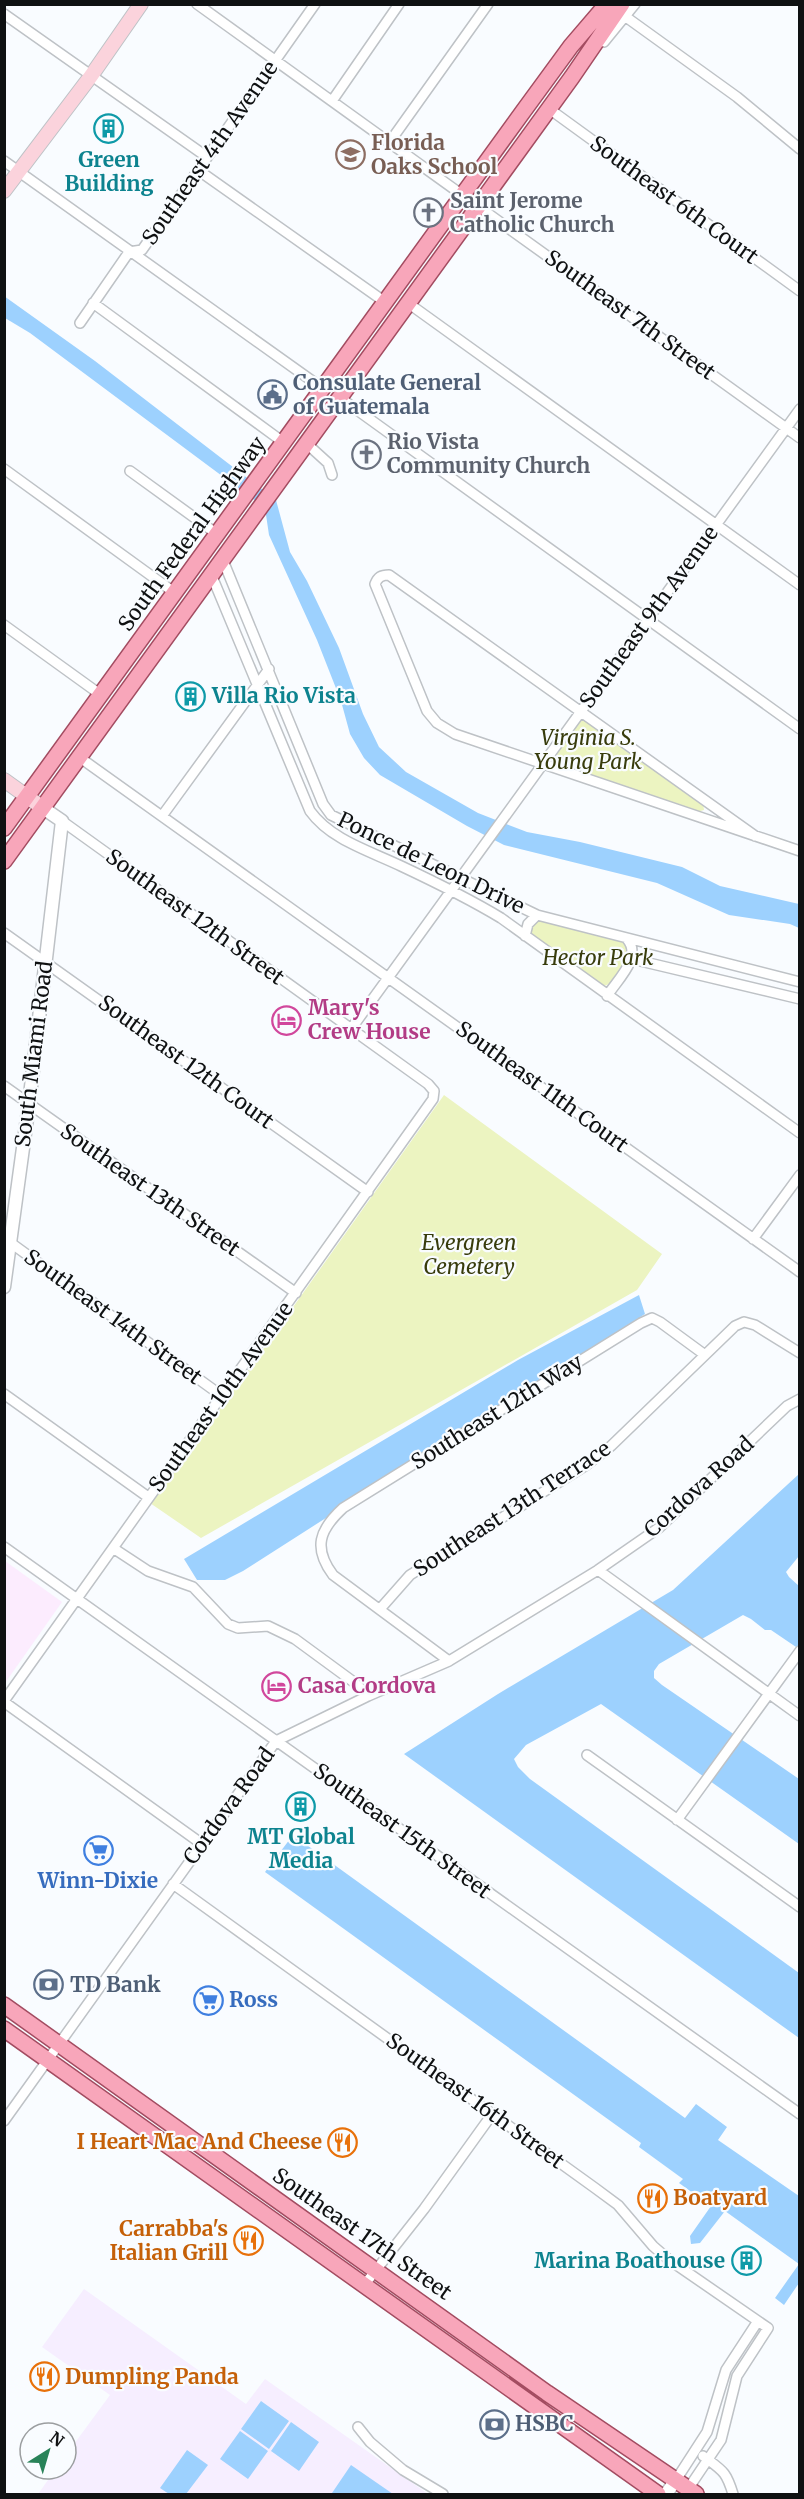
<svg xmlns="http://www.w3.org/2000/svg" width="804" height="2499" font-family="Merriweather,serif">
  <rect width="100%" height="100%" fill="#f9fcff"/>
  <!-- industrial -->
  <path fill="#f6eeff" d="M84,2289L246,2404L265,2379L428,2494H38L56,2469H66V2455L110,2395L42,2347Z"/>
  <!-- education -->
  <path fill="#fcecfe" d="M5,1561L62,1602L5,1683Z"/>
  <!-- green -->
  <path fill="#ecf4c1" d="M579,721H586L703,803L704,810L697,812L561,765L557,754Z
    M542,921L625,942L629,945C628,960 618,982 602,987L530,935V927L534,922Z
    M444,1095L662,1254L637,1290L201,1538L150,1503L229,1397Z"/>
  <!-- water -->
  <path fill="#9dd1fe" d="M4,296L95,361L276,500L290,552L307,581L339,648L363,714L379,747L406,772L478,813L527,832L580,842L682,867L720,886L799,904V928L790,924L729,915L657,883L504,845L467,826L380,775L364,758L350,734L341,701L317,640L269,535L265,508L30,333L5,318Z
    M639,1295L645,1314L243,1571L225,1580H197L184,1559L518,1360Z
    M799,1474V1556L786,1572L789,1577L799,1586V1649L771,1630H765L751,1619L743,1615L659,1664L654,1671V1678L662,1685L799,1779V1844L601,1704L526,1745L514,1759L518,1767L530,1779L799,1973V2038L404,1754L498,1694L673,1590Z
    M293,1835L685,2118L696,2104L727,2127L718,2140L799,2196V2283L784,2305L775,2298L799,2264L725,2211L700,2243L691,2244L690,2236L711,2206L679,2183L683,2179L639,2147L641,2143L265,1872Z
    M261,2401L289,2421L269,2449L241,2429Z
    M291,2422L319,2442L299,2471L271,2451Z
    M240,2431L268,2451L248,2479L220,2459Z
    M187,2450L208,2465L186,2494H169L160,2488Z
    M351,2465L393,2494L332,2493Z"/>
  <g fill="none" stroke-linecap="round" stroke-linejoin="round">
    <defs>
      <path id="minor" d="M197,4L800,438
        M4,14L207,157
        M626,17L737,97L800,149
        M604,42L635,4
        M332,101L399,4
        M548,108L800,291
        M389,143L488,4
        M4,161L322,388
        M198,170L385,302
        M93,303L283,442
        M408,303L800,585
        M80,323L129,252L142,250L315,4
        M339,397L800,729
        M306,443L328,463L332,475
        M4,469L175,593
        M130,471L217,534
        M222,558L323,804L331,815L537,915L800,982
        M211,574L310,811C331,840 370,851 401,866C435,882 468,898 501,918L800,1133
        M4,625L101,695
        M79,757L800,1272
        M162,816L269,669
        M755,836L389,575C381,575 378,577 375,584L427,711L437,723L455,734L800,851
        M4,933L368,1192
        M525,936L528,924L537,915
        M632,959L800,999
        M607,996C617,980 643,957 627,939
        M351,1029L800,409
        M4,1086L296,1293
        M4,1238L222,1396
        M753,1239L800,1175
        M4,1394L148,1497
        M4,1547L800,2114
        M113,1548L148,1571L193,1587L228,1624L238,1628L268,1626L295,1639L355,1683L368,1696
        M598,1570L800,1716
        M380,1609L410,1575L585,1466L611,1446L735,1326L744,1322L755,1325L800,1353
        M449,1661L333,1575C313,1548 319,1530 343,1508L641,1323L652,1318L660,1322L705,1355
        M4,1701L433,1099L434,1091L428,1084L62,821
        M4,1702L202,1844
        M587,1755L800,1907
        M677,1820L800,1651
        M173,1884L595,2188L618,2205L653,2246L668,2259L768,2328L737,2376L721,2440L688,2489
        M4,2121L276,1741L368,1696L449,1661L598,1570L660,1527L787,1406L800,1399
        M365,2284L424,2209L493,2113
        M358,2427L370,2442L403,2470L443,2494
        M703,2456C723,2471 726,2471 733,2494
        M676,2480L707,2432L726,2370L758,2321"/>
      <path id="tertiary" d="M4,1287L29,1104L62,821L43,808
        M666,2494L676,2480"/>
      <path id="secondary" d="M4,191L91,76L141,4
        M4,780L43,808"/>
      <path id="primary" d="M4,828L522,113L571,46L607,4
        M4,861L572,77L622,4
        M4,2005L547,2393L696,2494
        M4,2029L658,2494"/>
    </defs>
    <!-- minor casing -->
    <use href="#minor" stroke="#bec2c6" stroke-width="12"/>
    <!-- tertiary casing -->
    <use href="#tertiary" stroke="#bec2c6" stroke-width="15"/>
    <!-- secondary casing -->
    <use href="#secondary" stroke="#bec2c6" stroke-width="16"/>
    <!-- primary casing -->
    <use href="#primary" stroke="#a34c61" stroke-width="18"/>
    <!-- minor -->
    <use href="#minor" stroke="#fff" stroke-width="9"/>
    <!-- tertiary -->
    <use href="#tertiary" stroke="#fff" stroke-width="12"/>
    <!-- secondary -->
    <use href="#secondary" stroke="#fbd3dc" stroke-width="14"/>
    <!-- primary -->
    <use href="#primary" stroke="#f8a6ba" stroke-width="15"/>
  </g>
  <!-- icons -->
  <defs>
    <symbol id="building-ring" viewBox="-11 -11 22 22"><circle r="9.5" fill="#f9fcff" stroke="#0f9aa8" stroke-width="1.5"/><path d="M-4-6H4V6H1V3H-1V6H-4ZM-2.5-4.3h1.7v1.8h-1.7ZM.8-4.3h1.7v1.8H.8ZM-2.5-1h1.7V.8h-1.7ZM.8-1h1.7V.8H.8Z" fill="#0f9aa8"/></symbol>
    <symbol id="school-ring" viewBox="-11 -11 22 22"><circle r="9.5" fill="#f9fcff" stroke="#8d6e63" stroke-width="1.5"/><path d="M0-5L7-2L0 1L-7-2ZM-4 1L0 2.5L4 1V4Q0 6-4 4Z" fill="#8d6e63"/></symbol>
    <symbol id="church-ring" viewBox="-11 -11 22 22"><circle r="9.5" fill="#f9fcff" stroke="#6b7280" stroke-width="1.5"/><path d="M-1.2-6h2.4v3.5h3.3v2.4h-3.3V6h-2.4V-.1h-3.3v-2.4h3.3Z" fill="#6b7280"/></symbol>
    <symbol id="civic-ring" viewBox="-11 -11 22 22"><circle r="9.5" fill="#f9fcff" stroke="#5c6f8a" stroke-width="1.5"/><path d="M-.6-6.5H3V-4.5H.6V-3L4-1V1h2V6H-6V1h2V-1L-.6-3ZM-1.2 2.5V6h2.4V2.5Z" fill="#5c6f8a"/></symbol>
    <symbol id="hotel-ring" viewBox="-11 -11 22 22"><circle r="9.5" fill="#f9fcff" stroke="#d1479c" stroke-width="1.5"/><path d="M-6-4.5h1.5V1H6V5H4.5V3h-9V5H-6ZM-4 0a1.8 1.8 0 1 1 3.6 0ZM.5 0V-2.5h3Q6-2.5 6 0Z" fill="#d1479c"/></symbol>
    <symbol id="supermarket-ring" viewBox="-11 -11 22 22"><circle r="9.5" fill="#f9fcff" stroke="#3f7fe0" stroke-width="1.5"/><path d="M-6-5.5h2.5l.6 2H6L4.5 2H-2.5L-4.4-4H-6ZM-1.5 3.2a1.3 1.3 0 1 0 .1 0ZM3 3.2a1.3 1.3 0 1 0 .1 0Z" fill="#3f7fe0"/></symbol>
    <symbol id="bank-ring" viewBox="-11 -11 22 22"><circle r="9.5" fill="#f9fcff" stroke="#5c6f8a" stroke-width="1.5"/><path d="M-6-4H6V4H-6ZM0-2.3a2.3 2.3 0 1 0 0 4.6a2.3 2.3 0 1 0 0-4.6Z" fill="#5c6f8a"/></symbol>
    <symbol id="restaurant-ring" viewBox="-11 -11 22 22"><circle r="9.5" fill="#f9fcff" stroke="#e8710a" stroke-width="1.5"/><path d="M-5-6h1v4h1v-4h1v4h1v-4h1v5L-1.5 .5V6h-2V.5L-5-1ZM5-6V6H3V1.5H1.5Q1.5-4 5-6Z" fill="#e8710a"/></symbol>
  </defs>
  <g fill-rule="evenodd">
    <use href="#building-ring" x="92" y="112" width="33" height="33"/>
    <use href="#school-ring" x="334" y="138" width="33" height="33"/>
    <use href="#church-ring" x="412" y="196" width="33" height="33"/>
    <use href="#civic-ring" x="256" y="378" width="33" height="33"/>
    <use href="#church-ring" x="350" y="438" width="33" height="33"/>
    <use href="#building-ring" x="174" y="680" width="33" height="33"/>
    <use href="#hotel-ring" x="270" y="1004" width="33" height="33"/>
    <use href="#hotel-ring" x="260" y="1670" width="33" height="33"/>
    <use href="#building-ring" x="284" y="1790" width="33" height="33"/>
    <use href="#supermarket-ring" x="82" y="1834" width="33" height="33"/>
    <use href="#bank-ring" x="32" y="1968" width="33" height="33"/>
    <use href="#supermarket-ring" x="192" y="1984" width="33" height="33"/>
    <use href="#restaurant-ring" x="326" y="2126" width="33" height="33"/>
    <use href="#restaurant-ring" x="636" y="2182" width="33" height="33"/>
    <use href="#restaurant-ring" x="232" y="2224" width="33" height="33"/>
    <use href="#building-ring" x="730" y="2244" width="33" height="33"/>
    <use href="#restaurant-ring" x="28" y="2360" width="33" height="33"/>
    <use href="#bank-ring" x="478" y="2408" width="33" height="33"/>
  </g>
  <g text-anchor="middle" stroke-width="4.5" stroke-linejoin="round" paint-order="stroke">
    <!-- education labels -->
    <g font-size="21" font-weight="bold" fill="#785e54" stroke="#f9fcff" text-anchor="start">
      <text x="371" y="150">Florida<tspan x="371" dy="24">Oaks School</tspan></text>
    </g>
    <!-- street labels -->
    <g font-size="21" fill="#0f1112" stroke="#f9fcff">
      <text transform="translate(210 153) rotate(-55)" y="7">Southeast 4th Avenue</text>
      <text transform="translate(674 200) rotate(36)" y="7">Southeast 6th Court</text>
      <text transform="translate(630 315) rotate(36)" y="7">Southeast 7th Street</text>
      <text transform="translate(192 534) rotate(-54)" y="7">South Federal Highway</text>
      <text transform="translate(649 617) rotate(-54)" y="7">Southeast 9th Avenue</text>
      <text transform="translate(431 863) rotate(26)" y="7">Ponce de Leon Drive</text>
      <text transform="translate(195 917) rotate(36)" y="7">Southeast 12th Street</text>
      <text transform="translate(34 1054) rotate(-83)" y="7">South Miami Road</text>
      <text transform="translate(186 1062) rotate(36)" y="7">Southeast 12th Court</text>
      <text transform="translate(542 1087) rotate(36)" y="7">Southeast 11th Court</text>
      <text transform="translate(150 1190) rotate(35)" y="7">Southeast 13th Street</text>
      <text transform="translate(113 1317) rotate(36)" y="7">Southeast 14th Street</text>
      <text transform="translate(221 1397) rotate(-54)" y="7">Southeast 10th Avenue</text>
      <text transform="translate(497 1412) rotate(-32)" y="7">Southeast 12th Way</text>
      <text transform="translate(699 1487) rotate(-42)" y="7">Cordova Road</text>
      <text transform="translate(512 1509) rotate(-33)" y="7">Southeast 13th Terrace</text>
      <text transform="translate(229 1806) rotate(-54)" y="7">Cordova Road</text>
      <text transform="translate(402 1831) rotate(36)" y="7">Southeast 15th Street</text>
      <text transform="translate(475 2101) rotate(36)" y="7">Southeast 16th Street</text>
      <text transform="translate(362 2234) rotate(35)" y="7">Southeast 17th Street</text>
    </g>
    <!-- culture labels -->
    <g font-size="21" font-weight="bold" fill="#0d838f" stroke="#f9fcff">
      <text x="109" y="167">Green<tspan x="109" dy="24">Building</tspan></text>
      <text x="212" y="703" text-anchor="start">Villa Rio Vista</text>
      <text x="301" y="1844">MT Global<tspan x="301" dy="24">Media</tspan></text>
      <text x="725" y="2268" text-anchor="end">Marina Boathouse</text>
    </g>
    <!-- worship labels -->
    <g font-size="21" font-weight="bold" fill="#5b616d" stroke="#f9fcff" text-anchor="start">
      <text x="450" y="208">Saint Jerome<tspan x="450" dy="24">Catholic Church</tspan></text>
      <text x="387" y="449">Rio Vista<tspan x="387" dy="24">Community Church</tspan></text>
    </g>
    <!-- service labels -->
    <g font-size="21" font-weight="bold" fill="#4e5e75" stroke="#f9fcff" text-anchor="start">
      <text x="293" y="390">Consulate General<tspan x="293" dy="24">of Guatemala</tspan></text>
      <text x="70" y="1992">TD Bank</text>
      <text x="515" y="2431">HSBC</text>
    </g>
    <!-- park labels -->
    <g font-size="21" font-style="italic" fill="#383c0c" stroke="#f9fcff">
      <text x="588" y="745">Virginia S.<tspan x="588" dy="24">Young Park</tspan></text>
      <text x="598" y="965">Hector Park</text>
      <text x="469" y="1250">Evergreen<tspan x="469" dy="24">Cemetery</tspan></text>
    </g>
    <!-- hotel labels -->
    <g font-size="21" font-weight="bold" fill="#b23c85" stroke="#f9fcff" text-anchor="start">
      <text x="308" y="1015">Mary's<tspan x="308" dy="24">Crew House</tspan></text>
      <text x="298" y="1693">Casa Cordova</text>
    </g>
    <!-- shop labels -->
    <g font-size="21" font-weight="bold" fill="#366cbe" stroke="#f9fcff">
      <text x="98" y="1888">Winn-Dixie</text>
      <text x="229" y="2007" text-anchor="start">Ross</text>
    </g>
    <!-- food labels -->
    <g font-size="21" font-weight="bold" fill="#c56008" stroke="#f9fcff" text-anchor="end">
      <text x="322" y="2149">I Heart Mac And Cheese</text>
      <text x="673" y="2205" text-anchor="start">Boatyard</text>
      <text x="228" y="2236">Carrabba's<tspan x="228" dy="24">Italian Grill</tspan></text>
      <text x="65" y="2384" text-anchor="start">Dumpling Panda</text>
    </g>
  </g>
  <!-- border -->
  <rect width="804" height="2499" fill="none" stroke="#0f1112" stroke-width="12"/>
  <!-- north arrow -->
  <g transform="translate(48 2451) rotate(37)"><circle r="28" fill="#f9fcff" stroke="#9b9ea0" stroke-width="1.5"/>
  <path d="M0-4.5L10 22L0 15L-10 22Z" fill="#298359"/>
  <text y="-9" font-size="16" font-weight="bold" text-anchor="middle" fill="#0f1112">N</text>
  </g>
</svg>
